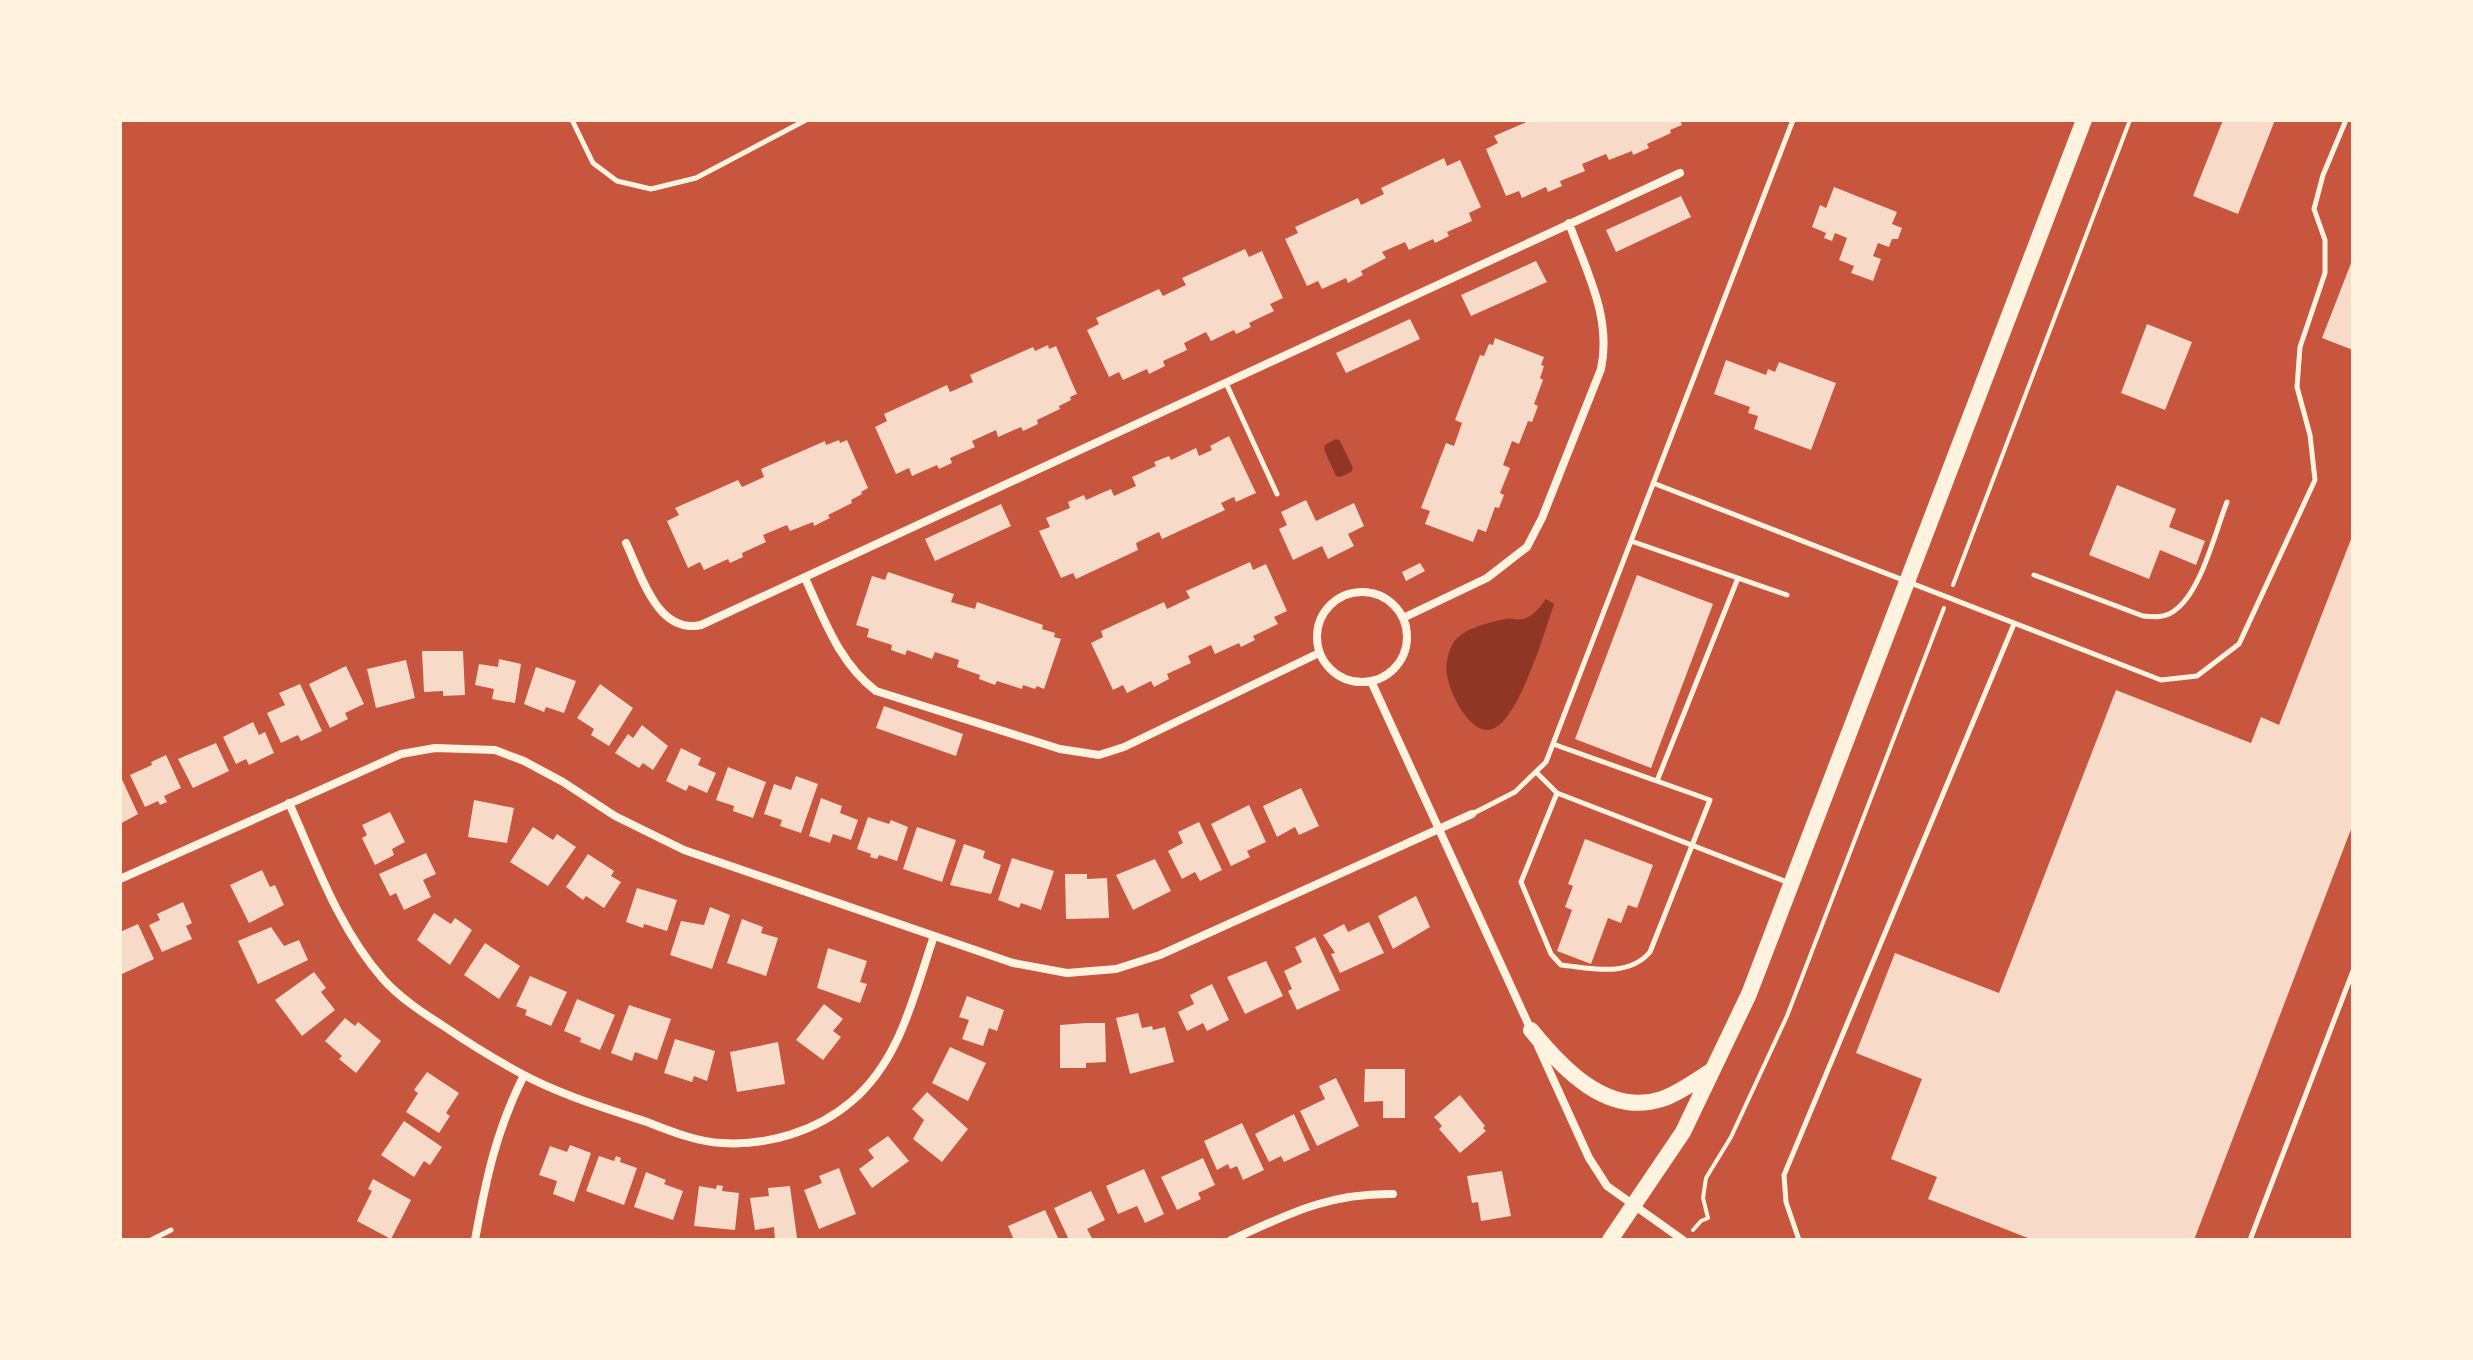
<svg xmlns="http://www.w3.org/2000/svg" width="2473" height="1360" font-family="'Exo 2',sans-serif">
  <rect width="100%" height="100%" fill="#c8553d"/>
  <!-- water -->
  <path fill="#8f3625" d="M1336,439L1340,441L1353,468L1351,472L1340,477L1336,476L1324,449L1325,445Z
    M1546,599L1554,604C1544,634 1522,708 1498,726C1474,744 1450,695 1447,675C1445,666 1448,653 1452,645C1461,628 1489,623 1505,619C1511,617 1517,621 1523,619C1533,617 1540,607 1546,599Z"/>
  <!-- building -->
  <path fill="#f7dbc8" d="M1531,120H1680L1682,125L1670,130L1671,133L1647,144L1649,148L1633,155L1632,151L1609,160L1606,154L1582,164L1585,171L1560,181L1562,186L1548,192L1546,187L1522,198L1519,191L1506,196L1486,149L1498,143L1494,136Z
    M2223,120H2275L2238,214L2193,196Z
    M1444,158L1447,166L1460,160L1481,207L1469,213L1472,221L1447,232L1449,236L1435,243L1433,239L1409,250L1405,242L1382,252L1386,258L1361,271L1363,275L1348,283L1346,278L1322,289L1318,281L1307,286L1285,239L1298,233L1295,227L1358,198L1361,205L1384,194L1381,188Z
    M1834,187L1897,212L1892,224L1902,228L1898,239H1892L1889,247L1878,243L1873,256L1881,259L1873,281L1851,273L1854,266L1839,260L1847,238L1835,233L1832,241L1824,238L1826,233L1812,227L1820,205L1826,208Z
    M1681,196L1691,217L1616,252L1606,230Z
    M1245,249L1249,257L1262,251L1283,298L1270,304L1274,311L1249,323L1251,327L1236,334L1234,330L1211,341L1206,332L1184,343L1187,350L1163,361L1165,366L1149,374L1147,369L1123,380L1119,372L1109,377L1087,330L1099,324L1096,318L1159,289L1163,296L1186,285L1182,278Z
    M2353,258V350L2322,338Z
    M1536,261L1547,282L1471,316L1461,295Z
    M1410,319L1420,339L1346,373L1336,353Z
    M2147,324L2192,342L2165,410L2121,393Z
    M1495,338L1544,357L1541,365L1544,366L1540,378L1543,380L1534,404L1538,406L1532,422L1528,421L1519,444L1512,441L1503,465L1510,468L1500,493L1504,495L1499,508L1495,507L1486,532L1478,529L1473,542L1425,524L1430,511L1421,508L1446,443L1454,446L1462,423L1455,420L1480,355L1484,356L1489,344L1493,345Z
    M1048,345L1049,349L1056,346L1077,394L1070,397L1071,400L1059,406L1060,409L1037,420L1038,424L1023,431L1021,427L998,437L996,430L972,441L975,447L950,458L952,463L939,469L937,465L912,476L909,468L896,474L875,427L887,421L884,414L947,385L950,392L973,382L970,375L1033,347L1035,351Z
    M1726,360L1766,375L1768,369L1775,372L1779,362L1836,383L1811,450L1754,429L1758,416L1748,413L1750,407L1714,394Z
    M1229,436L1256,493L1236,502L1234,497L1221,503L1225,510L1162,539L1159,532L1136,543L1138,550L1076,579L1073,573L1061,578L1039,531L1050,527L1046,518L1070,508L1068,502L1084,495L1086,500L1111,489L1114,496L1136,486L1132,477L1156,466L1154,462L1169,456L1171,460L1196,448L1199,456L1212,450L1210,446Z
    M839,440L840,443L847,440L868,488L861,492L862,494L851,500L852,503L828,515L830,518L814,526L813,522L790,531L787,525L763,535L766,542L742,553L743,557L730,563L728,559L704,570L700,562L688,568L667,521L679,515L675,508L738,480L742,487L764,477L761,469L825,441L826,445Z
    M2117,485L2176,509L2169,527L2205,541L2196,565L2160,550L2149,579L2089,555Z
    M1306,500L1316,521L1354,503L1364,526L1348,534L1354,546L1328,559L1322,546L1293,560L1279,529L1287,525L1281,512Z
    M1001,504L1011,526L935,561L925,539Z
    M2353,534V824L2194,1240H2033L1928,1199L1937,1177L1891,1159L1922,1079L1856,1053L1895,953L1999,993L2116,690L2251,743L2261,717L2279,725Z
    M1250,562L1253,570L1266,564L1287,611L1274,617L1278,624L1253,636L1255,640L1241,647L1239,643L1215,654L1211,645L1188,656L1191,663L1167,674L1169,679L1154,687L1151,681L1127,693L1123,685L1113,690L1091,643L1103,637L1101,631L1164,602L1167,609L1190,598L1186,591Z
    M1420,563L1425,571L1406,581L1402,572Z
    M888,572L954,594L951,602L975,609L977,602L1043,625L1042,629L1055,633L1054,637L1061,639L1044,689L1037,686L1035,689L1023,685L1022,689L997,681L995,685L979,679L980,675L957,667L959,660L935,652L932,659L907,650L905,655L891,650L892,645L867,637L869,629L856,625L872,576L885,580Z
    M1637,575L1713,604L1651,768L1575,739Z
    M422,651H463L465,695L443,696V691L424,692Z
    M499,659L521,664L515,703L492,699L494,689L475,685L479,664L498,667Z
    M406,660L415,698L376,708L367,669Z
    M346,666L364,704L345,713L348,719L330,728L309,684Z
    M536,667L576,681L564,713L546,707L544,712L524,704Z
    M300,684L322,731L301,741L298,735L281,743L267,713L285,705L279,693Z
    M600,684L633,708L609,746L591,735L594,729L577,718Z
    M884,706L963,734L956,756L876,728Z
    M253,722L259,735L265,732L274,753L249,765L246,759L236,764L223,737Z
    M642,725L668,746L653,770L643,763L639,768L615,753L628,734L633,738Z
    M216,743L229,771L193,788L178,759Z
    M681,748L701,758L698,765L716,773L707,793L689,785L686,791L666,781Z
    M166,755L181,788L164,796L167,802L160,805L158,801L145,807L130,775L152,765L151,762Z
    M728,767L766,782L753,818L733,811L734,806L716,800Z
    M120,775L138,814L120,824Z
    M796,776L818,784L801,833L780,826L782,820L764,814L774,784L791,790Z
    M1301,788L1319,826L1299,835L1295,827L1277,837L1263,806Z
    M821,798L842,806L840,813L858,820L851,840L833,834L830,843L809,836Z
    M474,800L514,808L507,843L468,837Z
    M1249,805L1266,842L1247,851L1250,857L1231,866L1211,824Z
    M390,812L405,842L392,849L394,855L375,865L362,838L367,835L362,825Z
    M868,817L889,824L891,820L908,827L897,861L879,855L877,859L870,857L871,854L857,849Z
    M1199,822L1222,870L1200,881L1195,872L1182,879L1168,851L1183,843L1178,832Z
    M533,827L553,840L557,834L576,847L548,886L510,862Z
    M917,827L956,840L942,882L903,869Z
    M1585,839L1653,865L1637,908L1628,905L1621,923L1608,918L1591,964L1557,951L1572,910L1565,907L1573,886L1568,884Z
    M964,844L985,851L983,858L1001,865L991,894L950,885Z
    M426,853L436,874L423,880L431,897L404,910L396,893L390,896L379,874Z
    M588,854L614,871L611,876L621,882L604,908L586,896L583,900L566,887Z
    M1012,858L1054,871L1041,910L1021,903L1019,908L998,900Z
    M1155,859L1171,891L1133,910L1116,875Z
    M262,870L270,887L275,885L284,905L249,923L230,885Z
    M1065,874H1087V879L1107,878L1109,918L1066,919Z
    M637,888L677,900L667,931L644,924L643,928L626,922Z
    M1416,896L1430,927L1393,949L1378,916Z
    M183,902L192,923L186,926L192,939L162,952L149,925L160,920L157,914Z
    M710,907L730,915L712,969L670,955L681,921L704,925Z
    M434,913L451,924L455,918L472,930L450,965L417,940Z
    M742,919L763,927L761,933L778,938L766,976L727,963Z
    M1369,922L1384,953L1340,973L1331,954L1335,953L1323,935L1344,924L1348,932Z
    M138,924L154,959L120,975V932Z
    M271,927L284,946L299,940L308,960L258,984L238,941Z
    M1315,937L1340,990L1297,1010L1288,991L1292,989L1284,971L1302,962L1295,947Z
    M485,943L520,966L499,999L464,975Z
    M828,948L867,961L860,982L867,984L860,1003L817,988Z
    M1266,961L1283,996L1245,1014L1227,977Z
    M314,972L326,988L321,992L335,1010L302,1036L275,1000Z
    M530,976L567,992L551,1026L525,1015L527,1010L516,1006Z
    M1212,984L1229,1020L1207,1031L1203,1023L1187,1031L1178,1012L1194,1004L1190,995Z
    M967,996L1004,1010L997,1031L989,1028L983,1046L962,1039L969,1020L959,1017Z
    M577,999L615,1015L600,1050L580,1042L581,1038L564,1031Z
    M824,1004L843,1019L833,1031L841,1037L823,1060L796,1040Z
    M629,1005L671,1019L657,1060L635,1052L632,1061L611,1053Z
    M1138,1013L1142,1028L1152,1026L1153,1030L1165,1027L1174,1062L1130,1074L1116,1018Z
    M345,1018L355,1026L358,1022L381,1041L356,1073L339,1059L342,1056L325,1041Z
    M1086,1023H1105L1106,1062L1086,1063V1068H1060V1025Z
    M675,1039L715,1051L707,1081L694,1076L692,1082L664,1073Z
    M778,1042L785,1084L737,1092L730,1052Z
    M950,1047L986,1063L968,1101L932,1083Z
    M1365,1069H1405V1118H1383V1101L1364,1102Z
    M427,1072L459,1093L446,1113L450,1116L439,1133L406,1112L418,1093L414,1090Z
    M1336,1078L1359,1126L1317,1146L1300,1111L1325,1099L1319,1086Z
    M927,1092L968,1129L942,1162L913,1139L924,1120L912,1109Z
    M1460,1095L1485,1126L1483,1128L1486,1131L1460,1153L1439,1129L1442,1126L1434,1117Z
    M1294,1114L1310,1150L1284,1162L1281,1156L1269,1162L1255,1134Z
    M404,1121L442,1147L430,1165L424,1161L414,1177L381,1155Z
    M1242,1123L1264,1170L1243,1180L1237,1166L1230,1169L1228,1164L1217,1170L1204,1141Z
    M888,1136L909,1161L872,1188L859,1169L874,1158L868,1150Z
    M570,1145L591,1153L574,1202L553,1194L557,1181L539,1175L550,1146L567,1152Z
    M599,1156L614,1161L616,1156L621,1158L620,1162L637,1168L624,1205L586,1191Z
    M1203,1158L1215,1185L1198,1193L1201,1199L1177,1210L1161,1177Z
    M839,1168L856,1214L819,1229L804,1190L822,1183L819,1176Z
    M1144,1169L1164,1214L1145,1223L1137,1206L1118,1214L1106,1186Z
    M1502,1171L1511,1216L1481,1221L1478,1202L1472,1203L1467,1176Z
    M646,1172L666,1180L664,1184L683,1191L673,1220L634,1207Z
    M373,1179L411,1200L391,1239L357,1221L372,1191L368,1189Z
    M717,1185L723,1186L722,1191L739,1193L735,1230L694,1226L699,1186L716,1189Z
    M790,1186L797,1238L775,1240L774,1227L755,1230L750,1198L769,1196L768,1188Z
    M1091,1191L1105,1220L1087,1229L1093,1240H1069L1054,1208Z
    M1045,1210L1059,1240H1014L1008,1226Z"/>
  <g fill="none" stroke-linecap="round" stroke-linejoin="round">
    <!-- path -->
    <path stroke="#fff3e0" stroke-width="4" d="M1953,585L2130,120
      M1693,1230L1701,1221L1708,1218L1703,1198L1706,1178L1731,1137L1787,1016L1944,608"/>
    <!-- service -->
    <path stroke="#fff3e0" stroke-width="5" d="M572,120L593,163L617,181L651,189L696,178L806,120
      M1226,383L1277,494
      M1653,483L2161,680L2197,676L2239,644L2315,480L2310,435L2297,387L2300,347L2325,273V240L2314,209L2323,175L2346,120
      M1631,541L1787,595
      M2034,575L2143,616C2154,617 2165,618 2174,611C2201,593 2215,532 2227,502
      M1536,772L1557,793L1521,882L1551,954L1561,965C1591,968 1628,978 1650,952L1710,800L1553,744
      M1657,781L1738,578
      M1557,793L1787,882
      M1472,814L1515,792L1546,762L1793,120
      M151,1240L171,1230
      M1799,1240L1786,1202L1784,1175L2014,624
      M2250,1240L2353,971"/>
    <!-- minor -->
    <path stroke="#fff3e0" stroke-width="8" d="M626,543C641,574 657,635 701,625L1680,173
      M805,578C824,619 839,663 876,691L1060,749L1099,755L1124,747L1319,653
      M1317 637a45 45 0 1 1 90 0a45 45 0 1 1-90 0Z
      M1403,618L1487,578L1527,547L1542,518L1601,369C1612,317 1586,271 1569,223
      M1371,681L1531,1030
      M289,803C316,863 339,929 383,979C400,998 423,1013 445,1027C470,1044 496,1060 522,1074C561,1095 605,1108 647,1122C670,1131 697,1142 722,1143C768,1146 817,1131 852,1101C901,1059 914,994 934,936
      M120,879L401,754L435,748L495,750L524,761L563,782L615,816L684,850L1013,963L1067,973L1116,969L1160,955L1472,814
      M1538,1046L1589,1158L1607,1186L1683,1240
      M475,1240C486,1179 496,1131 524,1075
      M1231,1240C1289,1214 1328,1193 1393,1194"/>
    <!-- secondary -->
    <path stroke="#fff3e0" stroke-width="16" d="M1531,1030C1562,1068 1607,1117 1662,1099C1680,1093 1695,1081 1711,1071
      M1610,1240L1683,1132L1749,994L2084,120"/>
  </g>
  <!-- border -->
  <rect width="2473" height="1360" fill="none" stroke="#fff3e0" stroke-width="244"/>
</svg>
